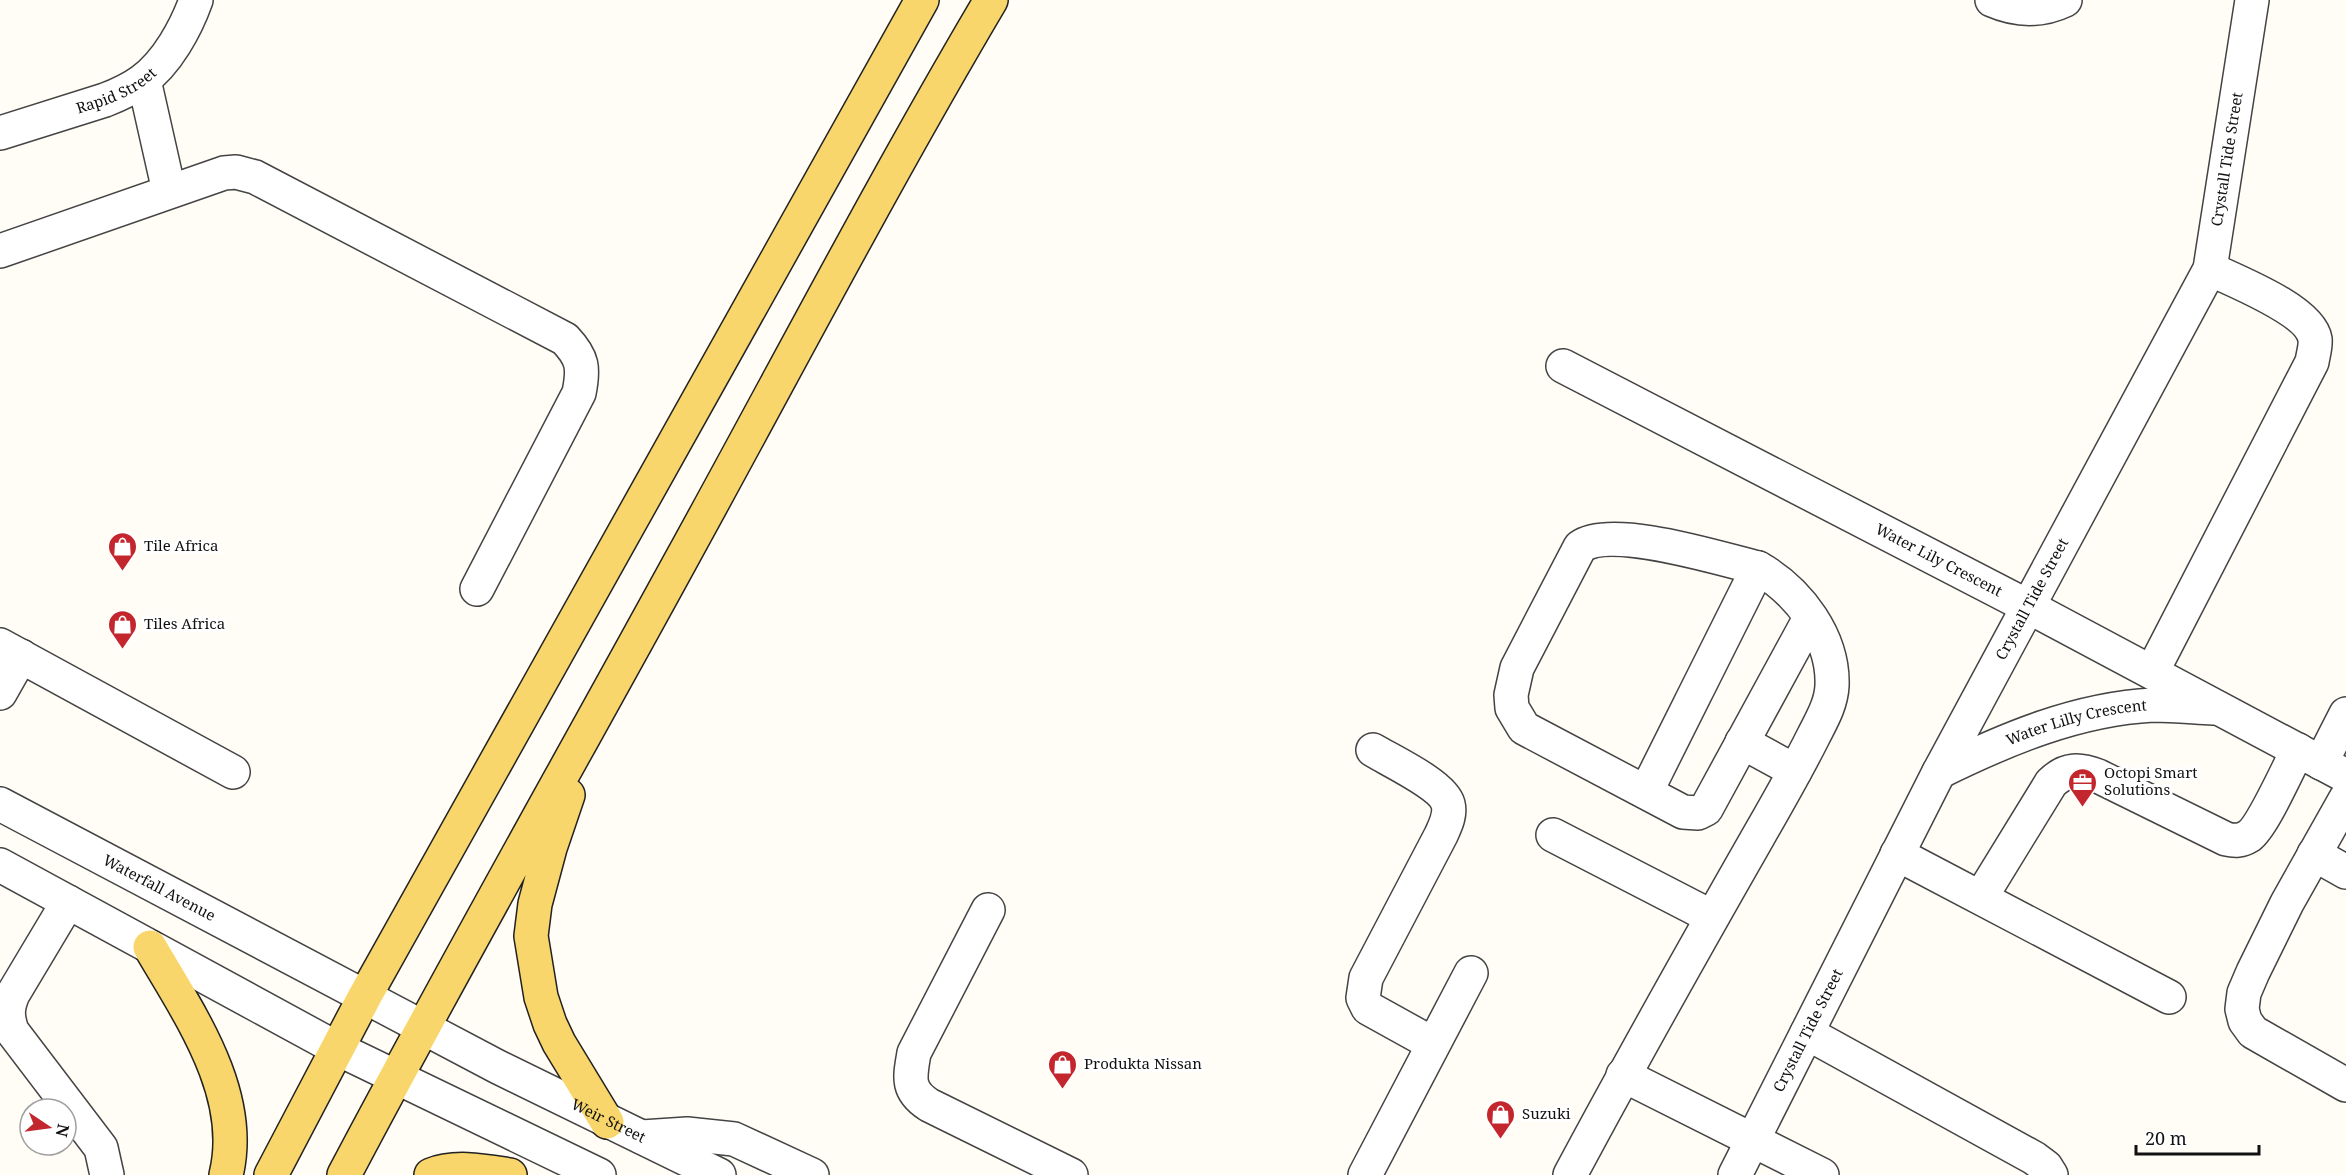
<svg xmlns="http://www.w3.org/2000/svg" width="2346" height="1175" font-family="'Noto Serif',serif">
  <rect width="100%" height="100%" fill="#fffdf5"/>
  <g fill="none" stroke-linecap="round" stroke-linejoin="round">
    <defs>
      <g id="minor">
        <path d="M1992,0C2017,11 2040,12 2065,0"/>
        <path d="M144,80L169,191"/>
        <path id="s1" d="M0,133L105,100C118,95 131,89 142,81C167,63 186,28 196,0"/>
        <path d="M0,251L224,173L236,172L255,177L565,339C583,358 584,368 579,393L477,589"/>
        <path id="s2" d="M1563,366L2029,607L2346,776"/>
        <path d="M0,645L233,772"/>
        <path d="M2152,672L2312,362C2313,355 2316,346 2315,339C2310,310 2235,281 2210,269"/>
        <path d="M0,693L21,656"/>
        <path d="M1742,742L1795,771"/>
        <path d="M1373,750C1391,761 1443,785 1448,804C1451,815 1445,826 1441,835L1366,978L1363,998L1368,1008L1433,1044"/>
        <path d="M2321,763L2346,714"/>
        <path id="s3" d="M1939,772C2006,739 2077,709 2153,705C2173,705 2193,707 2213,708"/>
        <path d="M1646,792L1758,568"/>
        <path d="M2346,798L2287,903L2253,972L2244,993L2242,1009L2245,1021L2253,1032L2346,1085"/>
        <path id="s4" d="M0,804L498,1067L719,1175"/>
        <path d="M1553,835L1712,917"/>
        <path d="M1897,854L2169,997"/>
        <path d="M2314,854L2346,872"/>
        <path d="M0,865L338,1049L599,1175"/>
        <path d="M1981,897L2051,783C2066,768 2080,769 2098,776L2226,839C2235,841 2241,841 2249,836C2263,826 2288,768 2298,750"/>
        <path d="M68,902L13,994C7,1008 7,1016 12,1031L101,1148L107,1175"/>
        <path d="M988,910L914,1053C910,1077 906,1090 929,1105L1071,1175"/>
        <path d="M1807,1033L2034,1158L2046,1167L2051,1175"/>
        <path d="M1623,1075L1822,1175"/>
        <path d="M642,1137L687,1134L734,1139L812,1175"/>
        <path d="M1365,1175L1471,973"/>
        <path d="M1570,1175C1631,1061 1694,949 1758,837C1777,804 1796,771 1813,737C1821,721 1831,705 1832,686C1834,638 1799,591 1758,568C1721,559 1610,524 1580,547L1517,668L1511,695L1512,708L1524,728L1683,812L1698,813L1706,809L1810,618"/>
        <path id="s5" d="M1735,1175L1939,772L2210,269L2252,0"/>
      </g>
      <path id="major" d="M568,795L550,848L535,904L531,936L541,997L550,1024L559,1043L607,1122
        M150,947C189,1014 246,1094 226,1175
        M271,1175L365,996L922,0
        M344,1175C453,968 569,765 681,560C784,373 882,184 991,0
        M431,1175C455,1165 485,1171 510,1175"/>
    </defs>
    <!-- minor casing -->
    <use href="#minor" stroke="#444" stroke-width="36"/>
    <!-- major casing -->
    <use href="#major" stroke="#222" stroke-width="36"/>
    <!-- minor -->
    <use href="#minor" stroke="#fff" stroke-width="33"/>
    <!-- major -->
    <use href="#major" stroke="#f9d66b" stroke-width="33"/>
  </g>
  <!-- icons -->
  <defs>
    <symbol id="shop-pin" viewBox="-11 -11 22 30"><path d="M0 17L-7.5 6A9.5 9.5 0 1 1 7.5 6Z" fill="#c4262e" stroke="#fff"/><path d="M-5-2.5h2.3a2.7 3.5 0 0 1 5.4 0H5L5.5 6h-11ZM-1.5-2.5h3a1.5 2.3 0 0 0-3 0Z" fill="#fff"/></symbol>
    <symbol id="office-pin" viewBox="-11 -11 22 30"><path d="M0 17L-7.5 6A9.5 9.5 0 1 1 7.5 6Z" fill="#c4262e" stroke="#fff"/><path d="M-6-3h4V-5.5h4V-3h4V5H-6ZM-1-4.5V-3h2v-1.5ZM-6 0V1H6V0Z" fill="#fff"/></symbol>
  </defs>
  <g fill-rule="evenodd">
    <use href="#shop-pin" x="106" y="530" width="33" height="45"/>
    <use href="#shop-pin" x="106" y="608" width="33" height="45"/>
    <use href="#office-pin" x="2066" y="766" width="33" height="45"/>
    <use href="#shop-pin" x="1046" y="1048" width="33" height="45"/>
    <use href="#shop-pin" x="1484" y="1098" width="33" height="45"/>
  </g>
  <g text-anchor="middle" stroke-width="6" stroke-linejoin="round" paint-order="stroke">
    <!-- street labels -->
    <g font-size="15" fill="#111" stroke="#fff">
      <text dy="5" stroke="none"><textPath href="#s1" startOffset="124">Rapid Street</textPath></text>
      <text dy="5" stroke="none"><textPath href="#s5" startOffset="1134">Crystall Tide Street</textPath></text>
      <text dy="5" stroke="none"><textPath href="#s2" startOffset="423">Water Lily Crescent</textPath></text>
      <text dy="5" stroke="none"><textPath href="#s5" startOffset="648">Crystall Tide Street</textPath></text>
      <text dy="5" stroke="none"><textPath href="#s3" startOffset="147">Water Lilly Crescent</textPath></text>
      <text dy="5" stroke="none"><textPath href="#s4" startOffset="180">Waterfall Avenue</textPath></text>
      <text dy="5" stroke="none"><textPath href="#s5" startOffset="162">Crystall Tide Street</textPath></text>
      <text dy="5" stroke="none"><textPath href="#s4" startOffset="686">Weir Street</textPath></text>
    </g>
    <!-- poi labels -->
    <g font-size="15" fill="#111" stroke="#fff" text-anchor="start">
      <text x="144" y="551">Tile Africa</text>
      <text x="144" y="629">Tiles Africa</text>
      <text x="2104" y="778">Octopi Smart<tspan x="2104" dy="17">Solutions</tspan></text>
      <text x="1084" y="1069">Produkta Nissan</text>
      <text x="1522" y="1119">Suzuki</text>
    </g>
  </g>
  <!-- north arrow -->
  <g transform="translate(48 1127) rotate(103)"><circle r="28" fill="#ffffff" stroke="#a0a0a0" stroke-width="1.5"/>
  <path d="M0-4.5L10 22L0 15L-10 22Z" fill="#c4262e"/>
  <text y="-9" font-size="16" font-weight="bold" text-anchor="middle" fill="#111111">N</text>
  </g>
  <!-- scale -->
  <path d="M2136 1145v9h123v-9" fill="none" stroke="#111111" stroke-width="3"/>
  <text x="2145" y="1145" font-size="18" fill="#111111" stroke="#ffffff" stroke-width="4.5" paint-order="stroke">20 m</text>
</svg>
